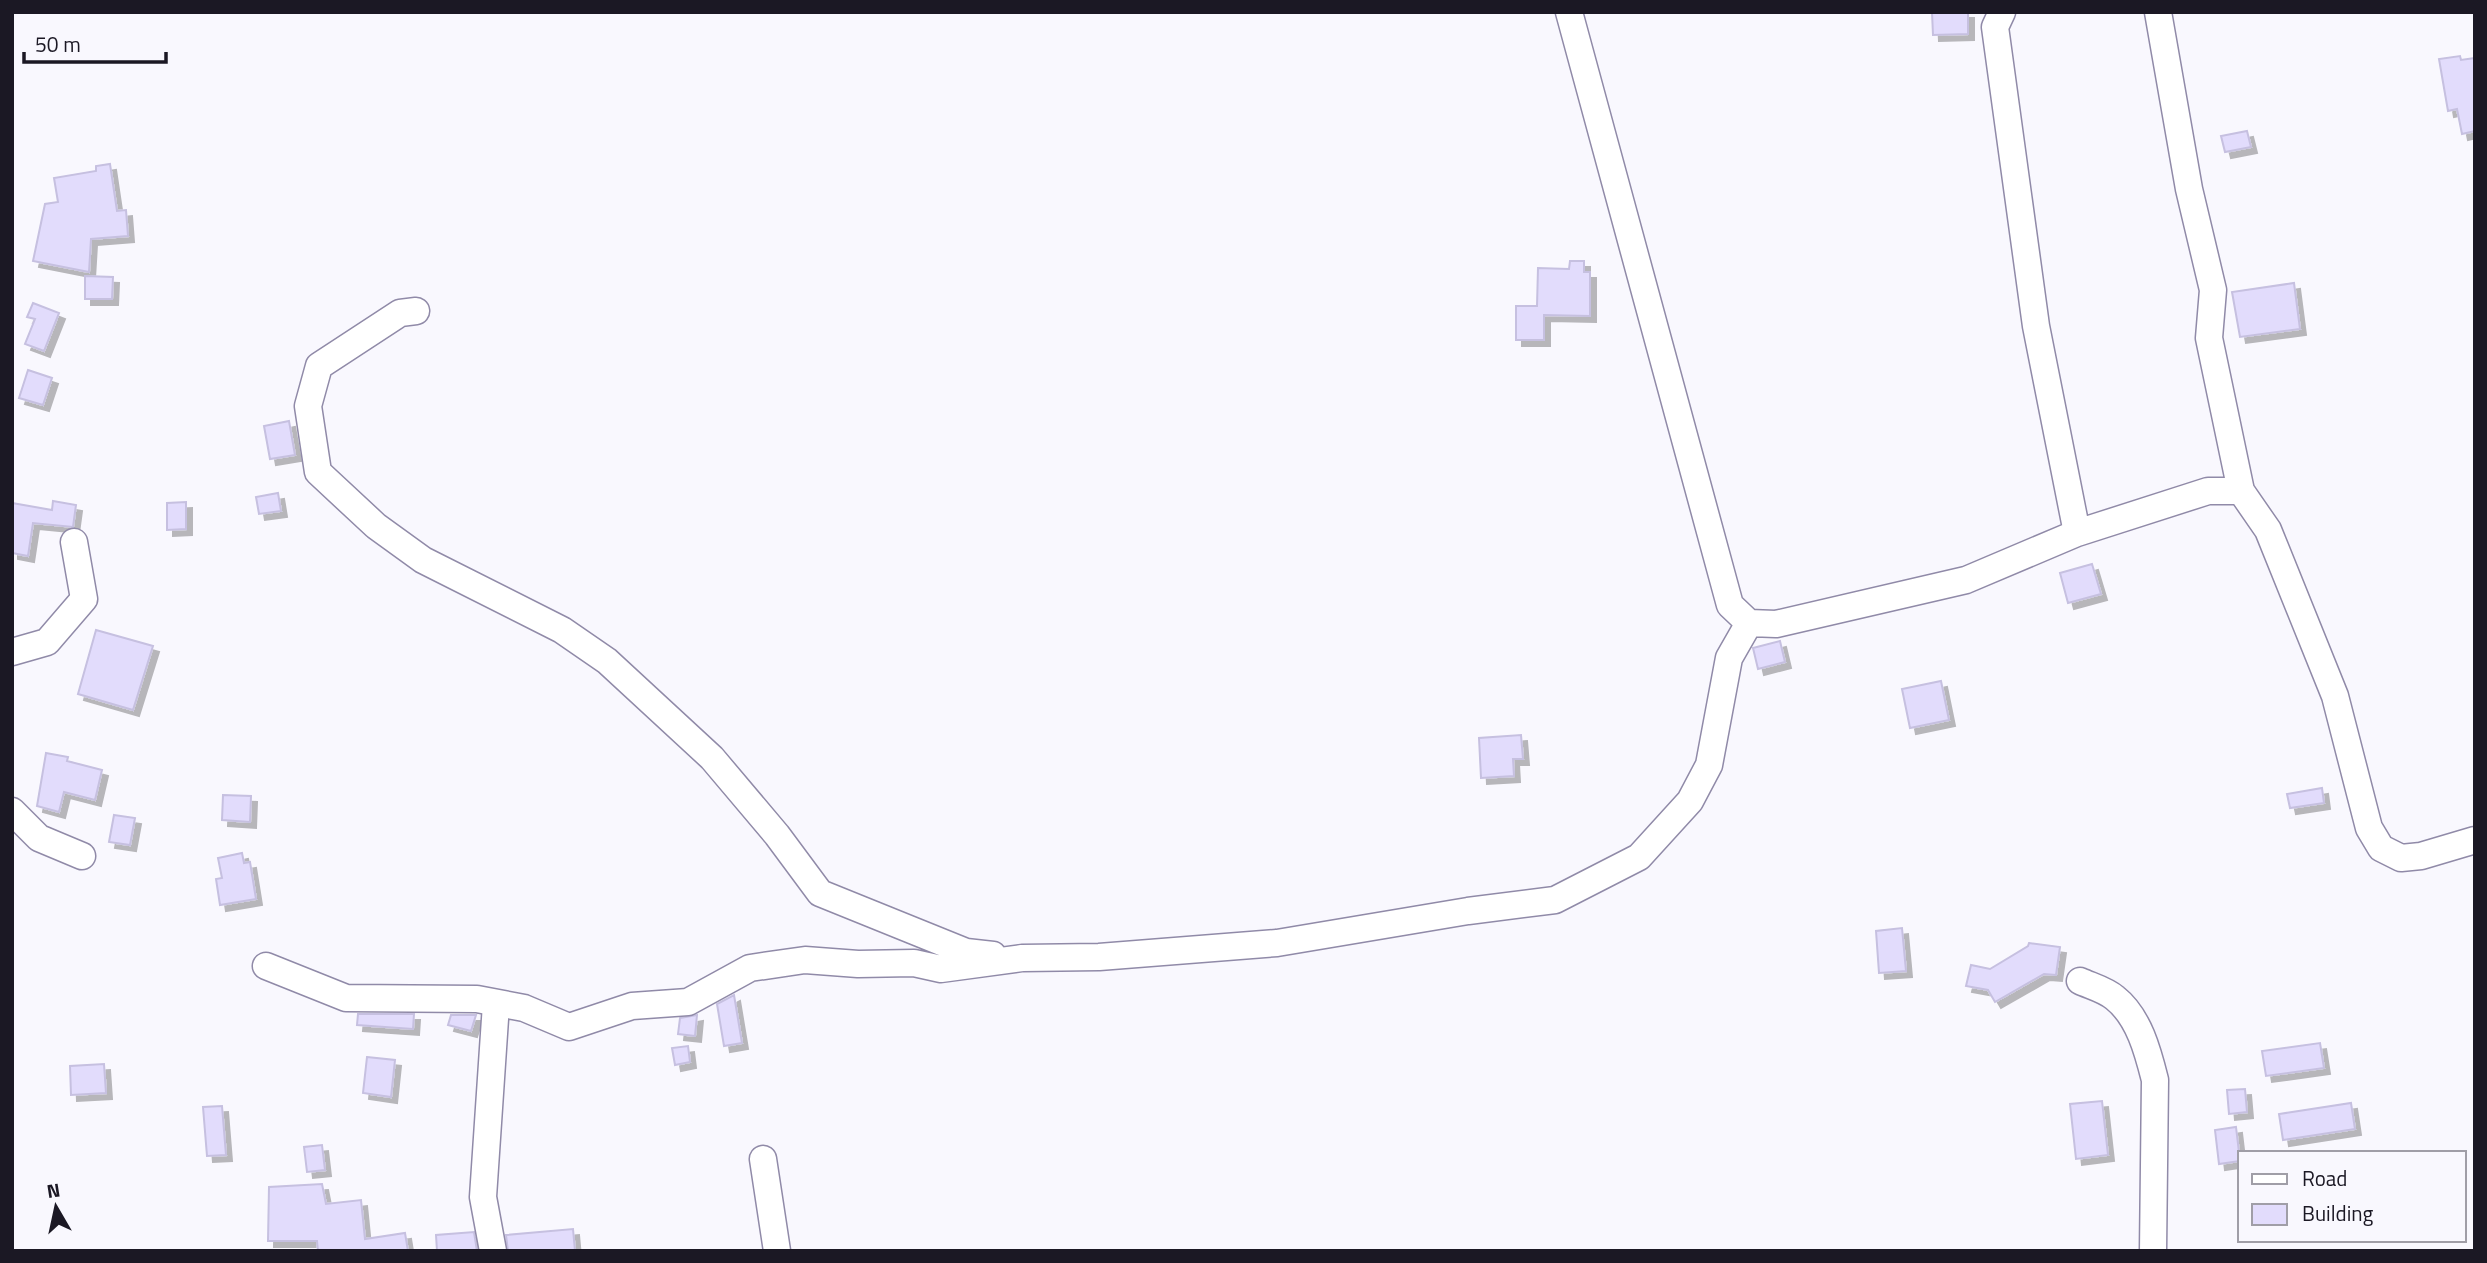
<svg xmlns="http://www.w3.org/2000/svg" width="2487" height="1263" font-family="'Titillium Web',sans-serif">
  <defs>
    <filter id="shadow"><feDropShadow dx="6" dy="6" stdDeviation="0" flood-color="#0004"/></filter>
  </defs>
  <rect width="100%" height="100%" fill="#f9f8fe"/>
  <!-- building -->
  <path fill="#e2dcfc" stroke="#c6c0e0" stroke-width="2" filter="url(#shadow)" d="M1932,12H1968V34L1933,35Z
    M2460,56L2461,60L2475,58V131L2462,134L2457,109L2448,111L2439,59Z
    M2247,131L2251,147L2225,152L2221,136Z
    M110,164L117,211L126,210L128,236L91,239L89,272L33,261L45,204L58,202L54,178L96,171V166Z
    M1570,261H1584V272H1590V316L1544,315V340H1516V306H1537L1538,268L1569,269Z
    M85,276L113,277L112,299H85Z
    M2294,283L2300,329L2240,337L2232,292Z
    M33,303L59,313L44,351L25,344L35,319L27,317Z
    M28,370L52,378L43,405L19,398Z
    M289,421L295,455L270,459L264,426Z
    M278,493L281,511L259,514L256,497Z
    M53,501L76,505L73,527L33,523L28,556L12,553V503L52,510Z
    M186,502V529L167,530V503Z
    M2092,564L2101,594L2068,603L2060,573Z
    M96,630L153,646L133,710L78,694Z
    M1780,641L1785,662L1758,669L1753,648Z
    M1941,681L1949,720L1910,728L1902,689Z
    M1521,735L1523,759H1513L1514,776L1481,778L1479,738Z
    M46,753L68,757L67,761L102,770L95,800L64,792L59,812L37,806Z
    M2322,788L2324,803L2290,808L2287,794Z
    M223,795L251,796L250,822L222,820Z
    M114,815L135,818L130,845L109,842Z
    M242,853L244,863L250,862L256,899L220,905L216,879L222,878L218,858Z
    M1902,928L1906,971L1879,973L1876,931Z
    M2029,943L2060,947L2056,975L2044,974L1995,1002L1988,990L1966,986L1971,965L1990,969L2028,946Z
    M734,995L742,1043L724,1046L717,1004Z
    M358,1014H414L413,1029L357,1025Z
    M451,1015H476L471,1031L448,1025Z
    M697,1015L695,1036L678,1034L680,1018Z
    M2320,1043L2324,1068L2266,1076L2262,1051Z
    M688,1046L690,1062L675,1065L672,1048Z
    M367,1057L395,1060L391,1097L363,1093Z
    M104,1064L106,1093L71,1095L70,1066Z
    M2245,1089L2247,1112L2229,1114L2227,1090Z
    M2102,1101L2108,1155L2076,1159L2070,1104Z
    M2351,1103L2355,1129L2283,1140L2279,1114Z
    M222,1106L226,1155L207,1156L203,1107Z
    M2236,1127L2240,1161L2219,1164L2215,1130Z
    M322,1145L325,1170L307,1172L304,1147Z
    M322,1184L326,1204L361,1200L365,1239L405,1233L408,1251H318L317,1241H268L269,1187Z
    M573,1229L575,1251H508L506,1235Z
    M474,1232L477,1251H437L436,1235Z"/>
  <g fill="none" stroke-linecap="round" stroke-linejoin="round">
    <defs>
      <path id="minor" d="M1569,12L1730,605L1749,623L1776,624L1966,580L2077,533L2208,491H2241
        M2002,12L1995,27L2036,326L2077,533
        M2158,12L2189,189L2213,290L2209,338L2241,491L2268,530L2335,696L2369,828L2381,848L2401,858L2421,856L2475,840
        M416,311L400,313L319,366L308,406L318,472L376,526L423,560L562,630L607,661L712,758L777,835L820,893L966,952L993,955
        M12,652L47,642L84,599L74,542
        M12,811L39,838L82,856
        M266,966L346,998L477,999L524,1008L569,1027L632,1006L688,1002L750,968L805,960L858,964L914,963L941,969L1022,958L1099,957L1277,943L1468,911L1555,900L1639,857L1690,801L1709,765L1729,658L1749,623
        M2080,981C2091,986 2106,990 2115,998C2139,1017 2148,1052 2155,1080L2153,1251
        M763,1159L777,1251
        M493,1251L483,1197L496,1004"/>
    </defs>
    <!-- minor casing -->
    <use href="#minor" stroke="#908aa8" stroke-width="29"/>
    <!-- minor -->
    <use href="#minor" stroke="#fff" stroke-width="26"/>
  </g>
  <!-- border -->
  <rect width="2487" height="1263" fill="none" stroke="#1b1824" stroke-width="28"/>
  <!-- legend -->
  <rect x="2238" y="1151" width="228" height="91" fill="#f9f8fe" stroke="#a09ea7" stroke-width="2"/>
  <rect x="2252" y="1174" width="35" height="10" fill="#ffffff" stroke="#a09ea7" stroke-width="2"/>
  <text x="2302" y="1186" font-size="21" fill="#1b1824">Road</text>
  <rect x="2252" y="1204" width="35" height="21" fill="#e2dcfc" stroke="#a09ea7" stroke-width="2"/>
  <text x="2302" y="1221" font-size="21" fill="#1b1824">Building</text>
  <!-- north arrow -->
  <g transform="translate(56 1207) rotate(351)" stroke="#f9f8fe" stroke-width="5" paint-order="stroke">
  <path d="M0-5L12 26L0 18L-12 26Z" fill="#1b1824"/>
  <text y="-10" font-size="19" font-weight="bold" text-anchor="middle" fill="#1b1824">N</text>
  </g>
  <!-- scale -->
  <path d="M24 52v10h142v-10" fill="none" stroke="#1b1824" stroke-width="3.5"/>
  <text x="35" y="52" font-size="21" fill="#1b1824" stroke="#f9f8fe" stroke-width="5" paint-order="stroke">50 m</text>
</svg>
